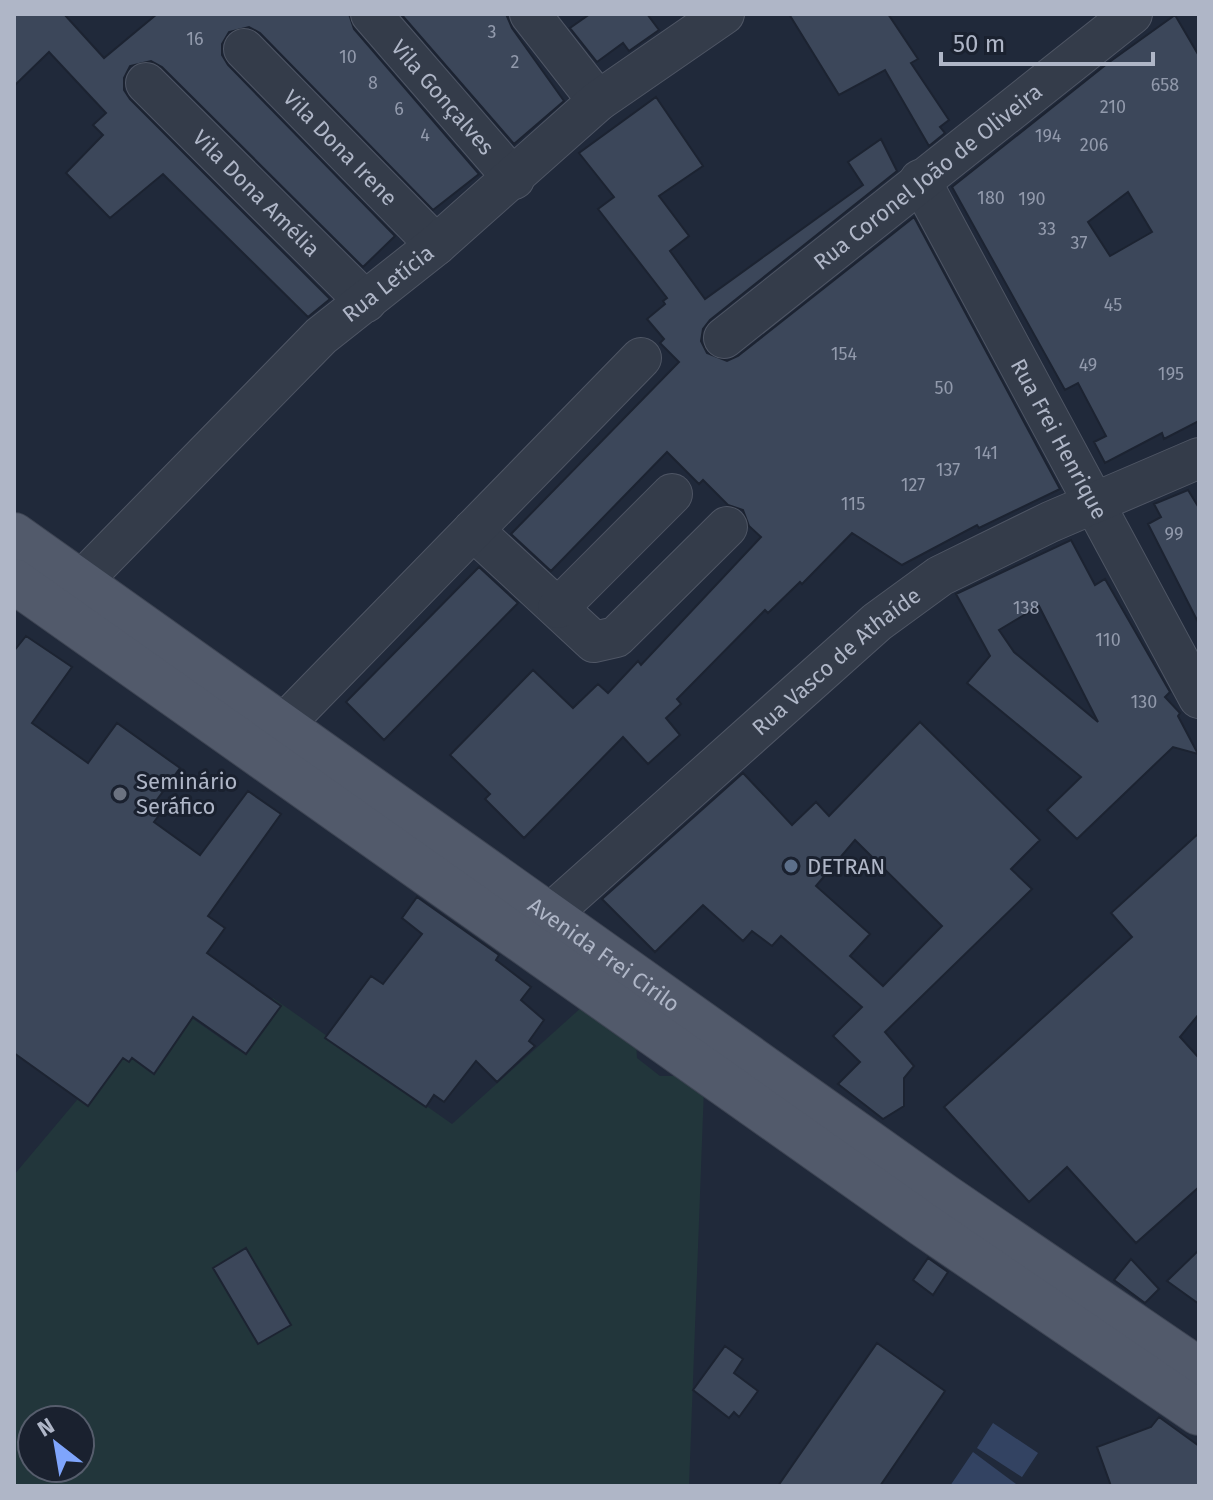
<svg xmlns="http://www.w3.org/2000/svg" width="1213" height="1500" font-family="'Fira Sans',sans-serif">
  <rect width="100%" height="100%" fill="#20293a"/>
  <!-- green -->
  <path fill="#22363b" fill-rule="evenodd" d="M156,993L236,1049L273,998L452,1124L583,1006L636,1044L637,1058L660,1076H681L704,1088L689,1486H14V1175L77,1100ZM32,1420H80V1468H32Z"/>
  <!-- water -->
  <path fill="#334362" d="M993,1423L1038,1453L1022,1477L977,1448Z
    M973,1452L1016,1484L1015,1486H950Z"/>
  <!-- building -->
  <path fill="#3c475a" stroke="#1c2331" stroke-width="2" fill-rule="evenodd" d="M14,14H64L104,58L157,14H349L354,29L479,174L433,210L260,33L249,27L229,32L222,44V55L228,65L395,236L363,267L162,67L151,61L130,66L124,78V90L130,99L330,299L308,317L163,174L110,218L66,173L103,135L93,125L106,113L49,52L14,86Z
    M401,14H506L512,28L564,101L514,144Z
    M590,14H647L659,30L629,51L623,43L597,62L570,28Z
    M789,14H888L918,59L911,63L949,120L940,127L945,133L929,146L885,70L839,95Z
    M1175,15L1199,56V421L1164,439L1162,433L1105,463L1094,442L1106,436L1078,383L1065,390L952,187L1108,63ZM1128,192L1152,232L1110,256L1088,222Z
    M656,97L703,166L659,196L689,236L670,251L705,299L863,185L848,162L881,139L897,171L710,320L703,329L701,341L707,353L727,361L738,356L914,217L1060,489L979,528L977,525L902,565L852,533L802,584L800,582L768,613L765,610L677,699L681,704L666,718L680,735L648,764L623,737L524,838L485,799L490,794L450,755L533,670L573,708L598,684L608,693L638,661L641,665L761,537L749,526L743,510L728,505L703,480L699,484L667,452L551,571L511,534L679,362L660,343L664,339L647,319L665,304L663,301L667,298L598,209L614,197L579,153Z
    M1188,490L1199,508V624L1148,524L1161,517L1154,504Z
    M1071,540L1095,585L1105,579L1170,692L1165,697L1180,713L1178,716L1198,754L1173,747L1077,839L1047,810L1081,777L967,683L990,656L956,594ZM1039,606L1098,722L1014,652L999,630Z
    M479,567L518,603L384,740L346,702Z
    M26,636L72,667L32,723L88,763L117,723L180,768L151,808L160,814L154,822L200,855L248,791L281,814L208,916L225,928L207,953L281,1006L246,1054L193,1017L154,1074L132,1058L129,1062L123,1058L88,1106L14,1053V651Z
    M920,722L1040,840L1011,869L1032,889L885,1032L914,1066L904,1078V1106L883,1119L838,1084L860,1062L833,1036L862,1007L781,936L772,946L752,931L743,941L703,905L655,952L602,899L743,773L792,825L816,802L829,816ZM855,840L942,926L883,986L850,956L870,934L816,886Z
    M1199,833V1014L1180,1037L1199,1058V1187L1136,1243L1067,1167L1029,1202L944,1107L1132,937L1111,913Z
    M417,897L499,955L496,960L531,987L521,1000L544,1020L529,1041L535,1046L497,1082L476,1061L444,1102L434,1095L426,1107L325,1038L371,976L383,984L422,934L402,918Z
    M246,1248L291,1325L258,1344L213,1268Z
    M1199,1250V1304L1167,1281Z
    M928,1258L948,1272L933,1295L913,1280Z
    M1131,1259L1159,1289L1145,1303L1114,1280Z
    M877,1343L945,1391L880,1486H778Z
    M725,1346L743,1359L734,1373L758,1391L739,1417L734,1412L729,1418L693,1390Z
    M1159,1417L1199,1446V1486H1111L1097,1447L1151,1427Z"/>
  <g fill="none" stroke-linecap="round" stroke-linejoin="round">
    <defs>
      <g id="minor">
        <path id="s1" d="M371,14L514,179"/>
        <path d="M530,14L598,101"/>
        <path id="s2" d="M244,49L436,245"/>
        <path id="s3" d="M146,83L366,302"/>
        <path id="s4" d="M920,180L1199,698"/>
        <path id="s5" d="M724,338L1132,14"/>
        <path d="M473,530L594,642L616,637L727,527"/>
        <path id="s6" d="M59,604L321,336L436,245L598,101L724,14"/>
        <path d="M558,608L672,494"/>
        <path d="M282,726L641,358"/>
        <path id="s7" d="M528,940L548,916L877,622L940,576L1050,522L1199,458"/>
      </g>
      <g id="major">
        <path id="s8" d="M14,535L944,1196L1199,1370"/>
        <path d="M14,581L924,1225L1199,1413"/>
      </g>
    </defs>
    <!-- minor casing -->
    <use href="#minor" stroke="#4f5665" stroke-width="42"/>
    <!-- major casing -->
    <use href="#major" stroke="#3e4554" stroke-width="46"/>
    <!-- minor -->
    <use href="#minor" stroke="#343c4a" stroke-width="40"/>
    <!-- major -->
    <use href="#major" stroke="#525a6b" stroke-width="44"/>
  </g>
  <!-- markers -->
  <circle fill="#6b7280" stroke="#1a212f" stroke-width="3" cx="120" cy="794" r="8"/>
  <circle fill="#5c6f8a" stroke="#1a212f" stroke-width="3" cx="791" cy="866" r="8"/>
  <g text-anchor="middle" stroke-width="6" stroke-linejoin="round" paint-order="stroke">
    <!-- number labels -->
    <g font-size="18" fill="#929aac">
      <text x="492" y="38">3</text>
      <text x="195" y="45">16</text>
      <text x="348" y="63">10</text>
      <text x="515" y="68">2</text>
      <text x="373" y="89">8</text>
      <text x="1165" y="91">658</text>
      <text x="1113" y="113">210</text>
      <text x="399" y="115">6</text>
      <text x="425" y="141">4</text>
      <text x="1048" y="142">194</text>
      <text x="1094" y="151">206</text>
      <text x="991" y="204">180</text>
      <text x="1032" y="205">190</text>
      <text x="1047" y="235">33</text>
      <text x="1079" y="249">37</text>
      <text x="1113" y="311">45</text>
      <text x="844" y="360">154</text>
      <text x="1088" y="371">49</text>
      <text x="1171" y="380">195</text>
      <text x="944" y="394">50</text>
      <text x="986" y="459">141</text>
      <text x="948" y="476">137</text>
      <text x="913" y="491">127</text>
      <text x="853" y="510">115</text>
      <text x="1174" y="540">99</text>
      <text x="1026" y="614">138</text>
      <text x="1108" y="646">110</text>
      <text x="1144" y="708">130</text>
    </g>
    <!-- street labels -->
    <g font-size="22" fill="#afb6c7" stroke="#1a212f">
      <text dy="8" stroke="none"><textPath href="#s1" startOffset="110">Vila Gonçalves</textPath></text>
      <text dy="8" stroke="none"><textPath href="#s2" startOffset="138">Vila Dona Irene</textPath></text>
      <text dy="8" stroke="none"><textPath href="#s5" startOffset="260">Rua Coronel João de Oliveira</textPath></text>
      <text dy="8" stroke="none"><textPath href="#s3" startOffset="156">Vila Dona Amélia</textPath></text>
      <text dy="8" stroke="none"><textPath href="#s6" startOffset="460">Rua Letícia</textPath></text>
      <text dy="8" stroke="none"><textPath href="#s4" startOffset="294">Rua Frei Henrique</textPath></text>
      <text dy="8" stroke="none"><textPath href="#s7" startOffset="416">Rua Vasco de Athaíde</textPath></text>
      <text dy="8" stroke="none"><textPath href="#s8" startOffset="724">Avenida Frei Cirilo</textPath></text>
    </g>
    <!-- poi labels -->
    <g font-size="22" fill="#afb6c7" stroke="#1a212f" text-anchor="start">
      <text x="136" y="789">Seminário<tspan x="136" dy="25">Seráfico</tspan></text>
      <text x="807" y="874">DETRAN</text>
    </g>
  </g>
  <!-- border -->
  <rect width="1213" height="1500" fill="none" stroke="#afb6c7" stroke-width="32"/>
  <!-- north arrow -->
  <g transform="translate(56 1444) rotate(329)"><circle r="38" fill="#1a212f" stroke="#565d6c" stroke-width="2"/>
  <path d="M0-6L14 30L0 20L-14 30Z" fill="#7fa5fc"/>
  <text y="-12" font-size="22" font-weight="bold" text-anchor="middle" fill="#afb6c7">N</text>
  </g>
  <!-- scale -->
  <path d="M941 52v12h212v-12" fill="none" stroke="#afb6c7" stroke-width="4"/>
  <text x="953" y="52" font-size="24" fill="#afb6c7" stroke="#1a212f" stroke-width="6" paint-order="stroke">50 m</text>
</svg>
